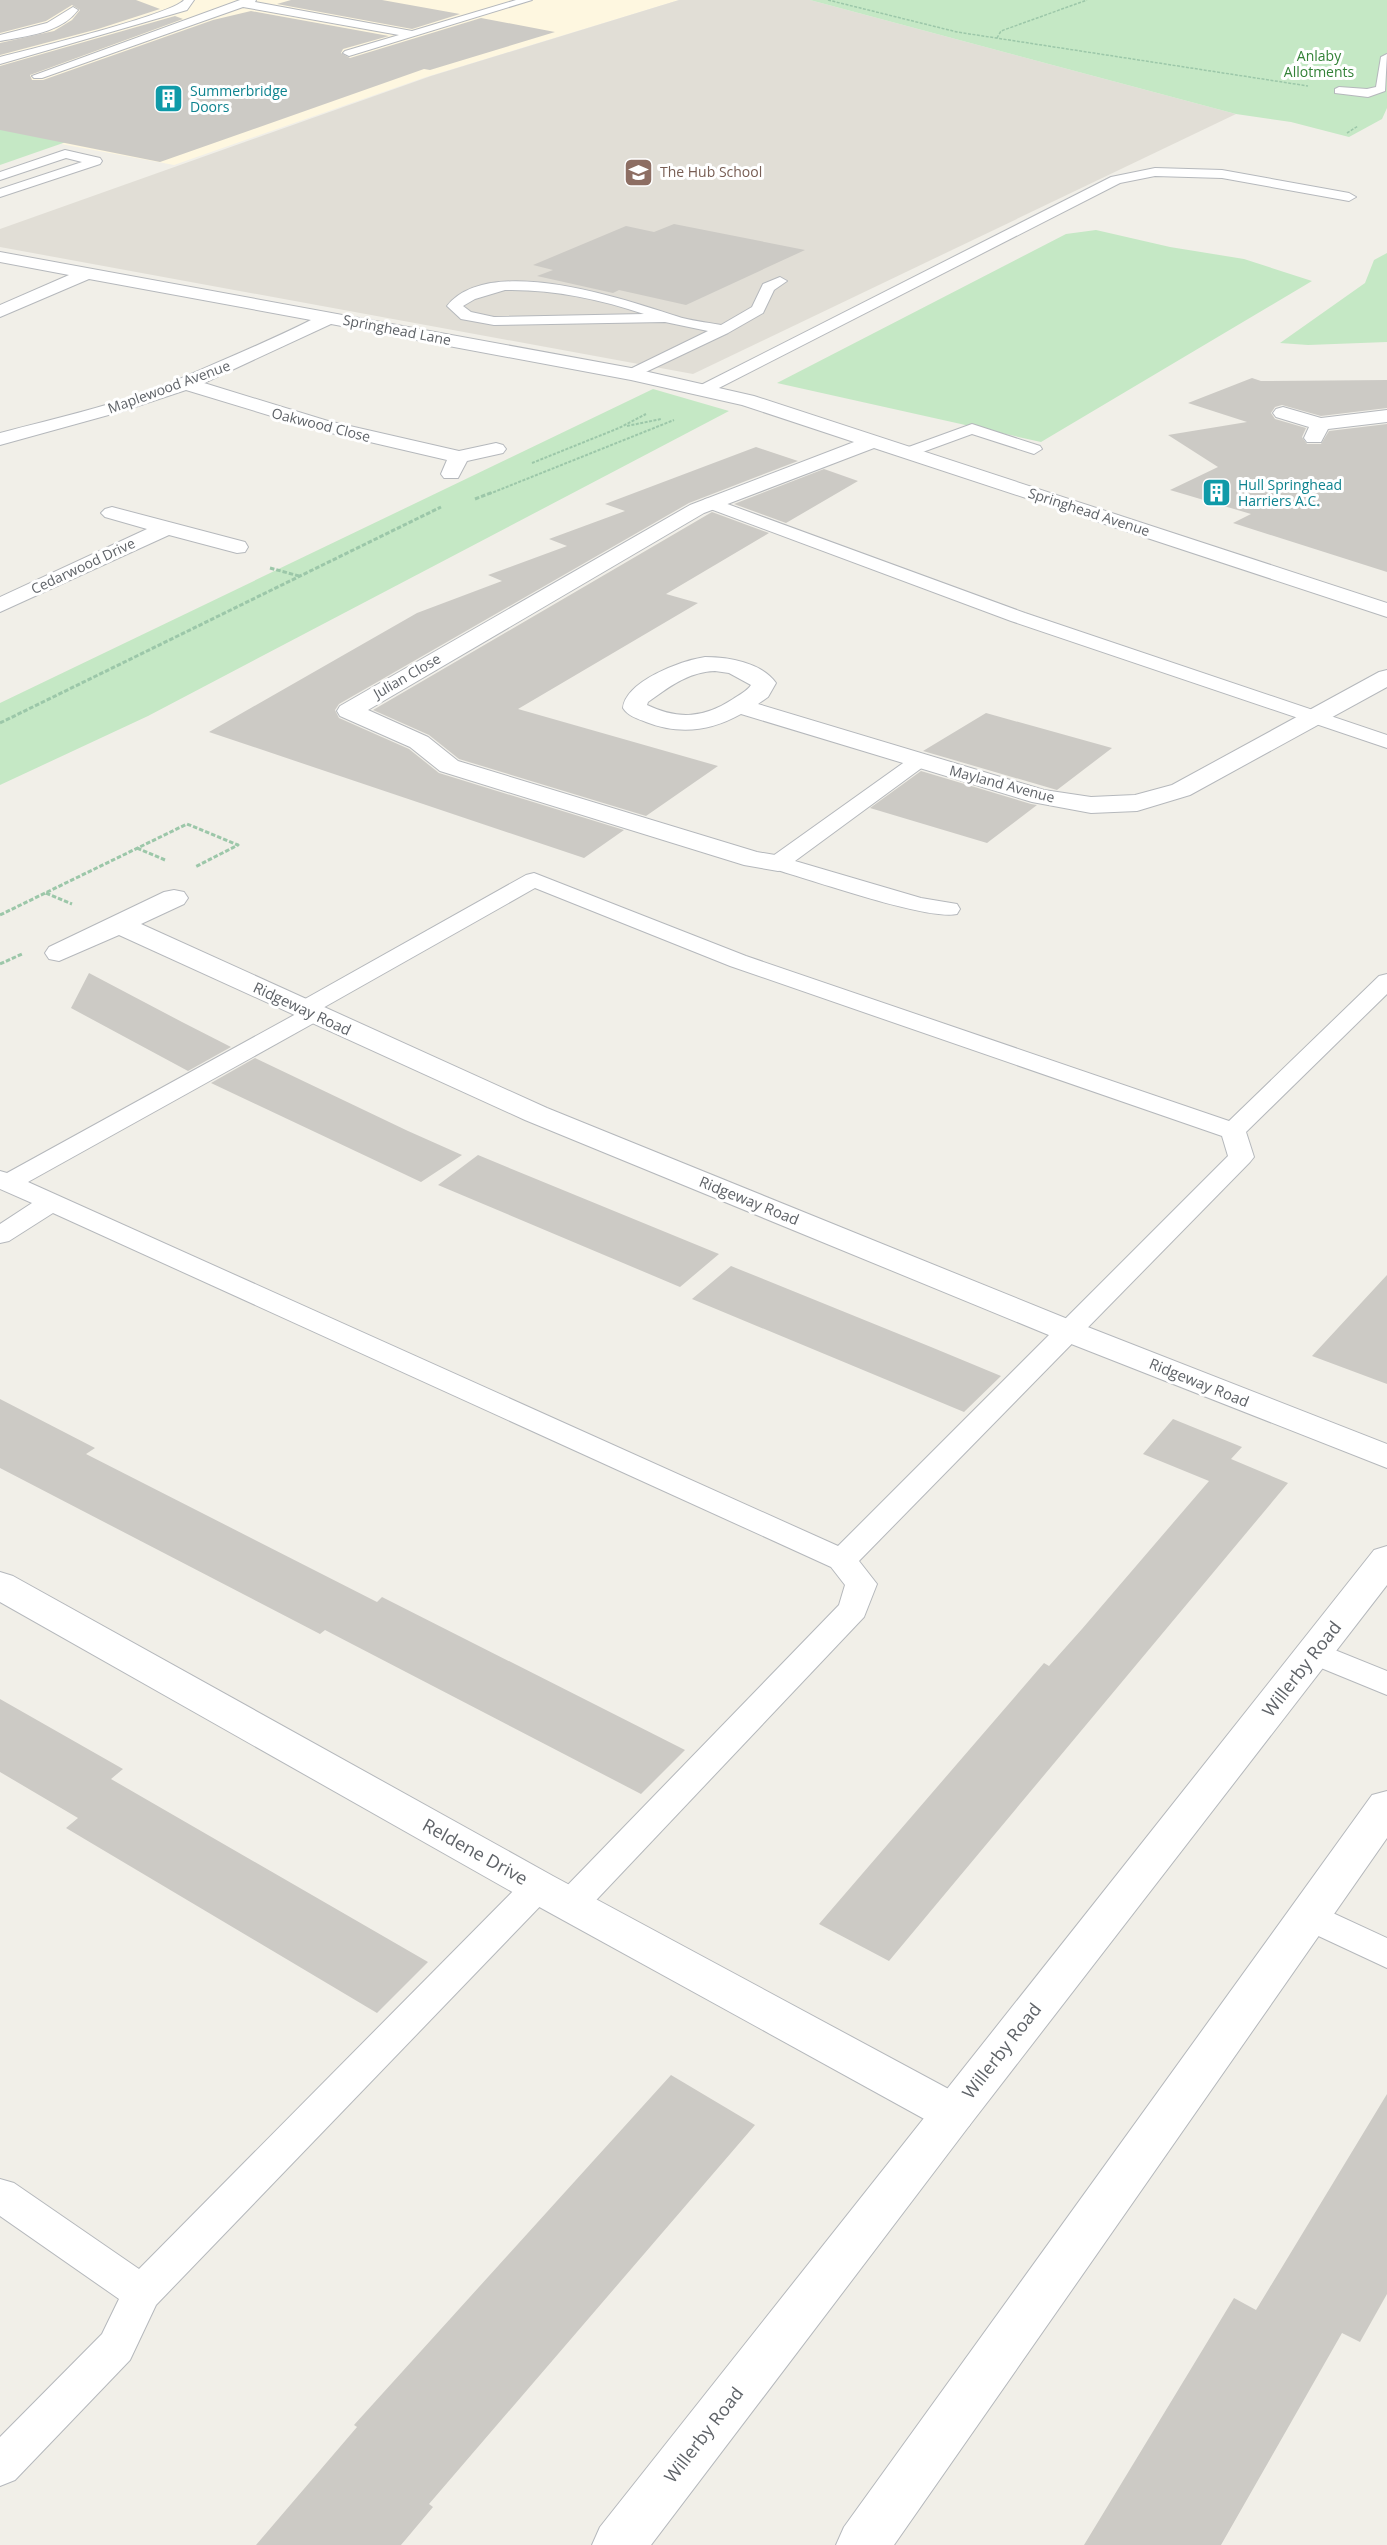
<svg xmlns="http://www.w3.org/2000/svg" width="1387" height="2545" font-family="'Open Sans',sans-serif">
  <rect width="100%" height="100%" fill="#f1efe8"/>
  <!-- commercial -->
  <path fill="#fef7e0" d="M0,0H679L426,77L174,165L61,144L84,135L0,120Z"/>
  <!-- education -->
  <path fill="#e1ded6" d="M679,0H810L1236,114L693,374L0,247V229L431,76Z"/>
  <!-- green -->
  <path fill="#c5e8c5" d="M810,0H1387V108L1382,119L1349,137L1291,122L1236,114Z
    M0,120L86,135L0,165Z
    M1096,230L1170,247L1244,259L1312,281L1041,442L777,383L1066,234Z
    M1387,253V342L1308,345L1280,343L1365,283L1374,260Z
    M653,389L729,411L148,716L0,785V703Z"/>
  <!-- building -->
  <path fill="#cccac5" d="M0,0H136L160,9L98,29L0,55V43L54,31L72,20L80,10L72,5L46,21L0,33Z
    M291,0H382L460,14L412,29L277,4Z
    M251,11L389,36L343,49L341,53L350,58L481,18L555,32L430,70L424,69L160,162L0,130V66L175,16L183,19L30,75L32,80H43L213,20Z
    M674,224L805,250L686,305L619,290L613,293L537,276L553,270L533,265L626,226L654,232Z
    M1252,378L1261,381L1387,380V408L1321,416L1282,405L1275,407L1271,413L1275,419L1306,428L1302,437L1307,444H1321L1329,431L1387,424V572L1233,523L1251,514L1170,490L1218,467L1168,435L1247,422L1188,403Z
    M756,447L798,461L689,503L339,704L335,710L339,718L409,749L439,773L624,830L584,858L209,732L417,613L502,581L488,575L567,546L549,539L625,511L605,504Z
    M824,469L858,481L786,523L734,504Z
    M712,512L769,533L666,594L698,603L518,709L718,766L646,816L459,759L429,735L373,710Z
    M986,713L1112,748L1057,790L923,751Z
    M921,771L1031,804L1037,805L987,843L870,808Z
    M89,973L182,1022L231,1047L188,1071L71,1008Z
    M255,1058L408,1131L462,1155L421,1182L211,1083Z
    M478,1155L507,1167L719,1254L680,1287L438,1185Z
    M731,1266L931,1347L1001,1376L964,1412L692,1299Z
    M1387,1275V1384L1312,1356Z
    M0,1399L95,1448L86,1454L377,1602L382,1597L685,1750L641,1794L325,1630L320,1634L0,1468Z
    M1173,1419L1242,1447L1231,1459L1288,1483L889,1961L819,1924L1044,1663L1049,1666L1082,1629L1209,1481L1143,1454Z
    M0,1699L123,1769L111,1779L428,1962L377,2013L66,1828L78,1818L0,1772Z
    M671,2075L755,2125L429,2504L433,2507L401,2545H256L357,2427L354,2425Z
    M1387,2094V2294L1360,2342L1342,2333L1221,2545H1084L1234,2298L1256,2310Z"/>
  <g fill="none" stroke-linecap="round" stroke-linejoin="round">
    <defs>
      <path id="service" d="M184,0H194L187,10L0,64V57C28,50 173,14 184,0Z
        M240,0H256L255,2L412,31L516,0H532L349,56L343,53L345,51L399,35L243,7L42,78H34L32,76Z
        M73,7L78,10C61,33 27,36 0,41V35L47,23Z
        M1387,54L1385,91L1368,97L1335,93V89L1339,87L1367,89L1376,87L1381,57Z
        M65,150L100,158L102,161L100,164L0,197V189L82,162L66,158L0,180V172Z
        M1155,168L1222,170L1349,193L1356,197L1349,201L1222,178L1155,176L1120,183L711,392H699L697,389L699,386L1111,177Z
        M780,277L787,281L774,290L763,313L728,333L631,379L623,374L626,371L708,331L665,322L494,325L461,319L447,306C489,253 623,299 676,316C690,321 706,322 721,325L752,307L763,284ZM505,290C551,289 600,299 644,314L494,317L471,312L463,306L475,299Z
        M972,424L1040,446L1042,449L1034,454L972,434L909,457L901,452L903,449Z
        M711,498L1025,613L1387,735V748L1011,621L705,507L702,503L705,499Z
        M920,754L927,756L930,760L927,764L795,861L921,898L957,904L960,909L957,914C927,921 807,878 770,868L767,863L770,858L913,756Z
        M534,873L746,956L1229,1121L1379,976L1387,974V994L1246,1132L1254,1157L1250,1162L859,1561L877,1584L864,1617L583,1914L571,1917L559,1914L553,1904L559,1894L839,1605L845,1585L831,1567L53,1213L9,1241L0,1243V1224L32,1203L0,1189V1171L7,1173L296,1014L292,1009L296,1004L526,875ZM535,888L730,966L1222,1136L1228,1156L838,1546L28,1182L321,1019L325,1014L321,1009Z
        M1315,1642L1387,1671V1695L1304,1661L1299,1653L1304,1645Z
        M538,1874L550,1878L555,1887L550,1896L156,2305L130,2360L15,2480L0,2486V2437L102,2334L119,2299L0,2216V2179L14,2183L139,2269L526,1878Z
        M1309,1902L1387,1938V1968L1297,1926L1291,1916L1297,1906Z"/>
      <path id="minor" d="M0,252L631,368L754,396L1387,603V617L874,448L704,513L368,710L428,737L458,761L757,852L787,857L791,863L787,869L778,871L744,865L440,771L410,747L340,716L337,711L340,706L690,505L854,442L742,405L631,380L331,324L204,383L328,421L459,451L496,443L503,445L506,449L503,453L467,461L458,478H444L441,474L447,460L314,429L186,390L123,411L0,445V433C56,418 125,403 177,380C221,361 267,342 311,320L89,279L0,317V305L69,275L0,262Z
        M1283,407L1321,418L1387,410V422L1328,429L1321,442H1307L1304,438L1309,427L1276,417L1273,413L1276,409Z
        M112,507L245,542L248,547L245,552L237,553L169,535L0,612V597L147,529L105,517L101,513L105,509Z
        M705,657C728,657 761,662 776,683L768,697L758,704L1044,790L1091,797L1135,795L1172,785L1379,672L1387,670V687L1190,795L1137,811L1091,813L1032,802L741,714C711,731 679,735 646,722C638,719 628,716 623,708C626,681 680,661 705,657ZM715,671L729,673L751,685C747,691 739,695 733,699C704,718 678,720 647,705L648,702C669,687 688,672 715,671Z
        M174,890L184,892L188,898L184,904L141,924L547,1108L1080,1324L1387,1444V1468L1056,1338L525,1120L119,935L59,961L49,959L45,953L49,947L164,892Z
        M0,1572L13,1576L553,1876L969,2100L976,2113L969,2126L953,2132L937,2126L523,1898L0,1602Z"/>
      <path id="tertiary" d="M1387,1546V1585L969,2126L651,2545H592L600,2527L1374,1550Z
        M1387,1791V1838L894,2545H836L844,2527L1372,1795Z"/>
    </defs>
    <!-- service casing -->
    <use href="#service" stroke="#b5b8bc" stroke-width="2"/>
    <!-- minor casing -->
    <use href="#minor" stroke="#b5b8bc" stroke-width="2"/>
    <!-- tertiary casing -->
    <use href="#tertiary" stroke="#b5b8bc" stroke-width="2"/>
    <!-- path-far2 -->
    <path stroke="#9cc7a9" stroke-width="1.5" stroke-dasharray="3 1.5" stroke-linecap="butt" d="M828,0L957,32L1308,86
      M997,38L1001,31L1087,0
      M1347,133L1358,126"/>
    <!-- path-far1 -->
    <path stroke="#9cc7a9" stroke-width="2" stroke-dasharray="3 1.5" stroke-linecap="butt" d="M627,426L661,419
      M532,463L619,428L646,414
      M489,494L674,420"/>
    <!-- path -->
    <path stroke="#9cc7a9" stroke-width="3" stroke-dasharray="4.5 2" stroke-linecap="butt" d="M475,499L493,492
      M270,568L299,576
      M0,723L441,507
      M137,848L165,860
      M46,893L72,904
      M0,915L187,824L238,845L195,867
      M0,964L22,954"/>
    <!-- service -->
    <use href="#service" fill="#fff" fill-rule="evenodd"/>
    <!-- minor -->
    <use href="#minor" fill="#fff" fill-rule="evenodd"/>
    <!-- tertiary -->
    <use href="#tertiary" fill="#fff" fill-rule="evenodd"/>
  </g>
  <!-- icons -->
  <defs>
    <symbol id="building-square" viewBox="-11 -11 22 22"><rect x="-9" y="-9" width="18" height="18" rx="4" fill="#0f9aa8" stroke="#fff"/><path d="M-4-6H4V6H1V3H-1V6H-4ZM-2.5-4.3h1.7v1.8h-1.7ZM.8-4.3h1.7v1.8H.8ZM-2.5-1h1.7V.8h-1.7ZM.8-1h1.7V.8H.8Z" fill="#fff"/></symbol>
    <symbol id="school-square" viewBox="-11 -11 22 22"><rect x="-9" y="-9" width="18" height="18" rx="4" fill="#8d6e63" stroke="#fff"/><path d="M0-5L7-2L0 1L-7-2ZM-4 1L0 2.5L4 1V4Q0 6-4 4Z" fill="#fff"/></symbol>
  </defs>
  <g fill-rule="evenodd">
    <use href="#building-square" x="152" y="82" width="33" height="33"/>
    <use href="#school-square" x="622" y="156" width="33" height="33"/>
    <use href="#building-square" x="1200" y="476" width="33" height="33"/>
  </g>
  <g text-anchor="middle" stroke-width="6" stroke-linejoin="round" paint-order="stroke">
    <!-- far-park labels -->
    <g font-size="14" fill="#348238" stroke="#fff">
      <text x="1319" y="61">Anlaby<tspan x="1319" dy="16">Allotments</tspan></text>
    </g>
    <!-- far-culture labels -->
    <g font-size="14" fill="#0d838f" stroke="#fff" text-anchor="start">
      <text x="190" y="96">Summerbridge<tspan x="190" dy="16">Doors</tspan></text>
      <text x="1238" y="490">Hull Springhead<tspan x="1238" dy="16">Harriers A.C.</tspan></text>
    </g>
    <!-- far-education labels -->
    <g font-size="14" fill="#785e54" stroke="#fff" text-anchor="start">
      <text x="660" y="177">The Hub School</text>
    </g>
    <!-- far-street labels -->
    <g font-size="14" fill="#5f6368" stroke="#fff">
      <text transform="translate(397 330) rotate(11)" y="5">Springhead Lane</text>
      <text transform="translate(169 387) rotate(-20)" y="5">Maplewood Avenue</text>
      <text transform="translate(321 425) rotate(14)" y="5">Oakwood Close</text>
      <text transform="translate(1089 512) rotate(18)" y="5">Springhead Avenue</text>
      <text transform="translate(83 566) rotate(-25)" y="5">Cedarwood Drive</text>
      <text transform="translate(407 676) rotate(-30)" y="5">Julian Close</text>
      <text transform="translate(1002 784) rotate(15)" y="5">Mayland Avenue</text>
    </g>
    <!-- street labels -->
    <g font-size="15" fill="#5f6368" stroke="#fff">
      <text transform="translate(302 1009) rotate(25)" y="5">Ridgeway Road</text>
      <text transform="translate(749 1201) rotate(22)" y="5">Ridgeway Road</text>
      <text transform="translate(1199 1383) rotate(22)" y="5">Ridgeway Road</text>
    </g>
    <!-- near-street labels -->
    <g font-size="18" fill="#5f6368" stroke="#fff">
      <text transform="translate(1302 1669) rotate(-52)" y="6">Willerby Road</text>
      <text transform="translate(475 1852) rotate(29)" y="6">Reldene Drive</text>
      <text transform="translate(1002 2051) rotate(-52)" y="6">Willerby Road</text>
      <text transform="translate(704 2435) rotate(-52)" y="6">Willerby Road</text>
    </g>
  </g>
</svg>
